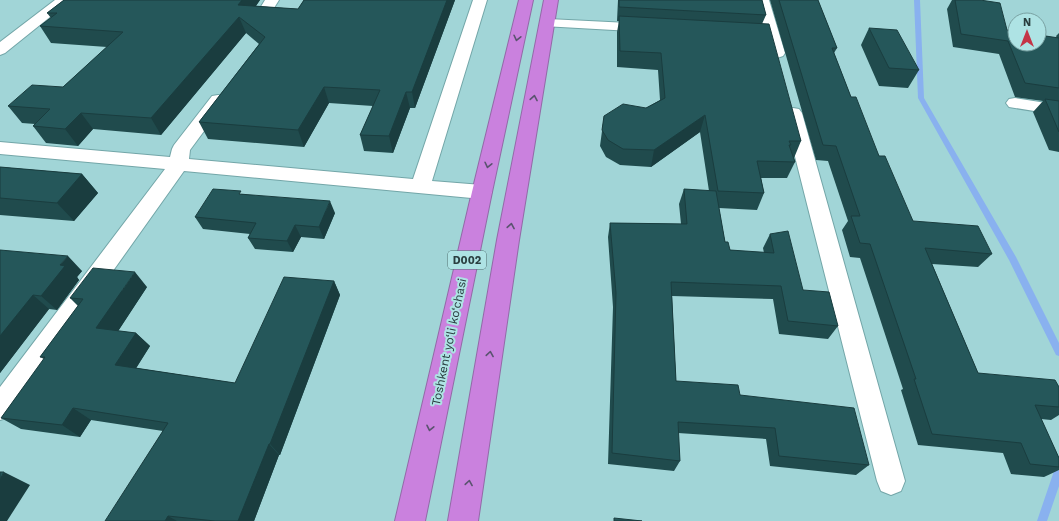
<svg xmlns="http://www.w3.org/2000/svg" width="1059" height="521" font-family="'Work Sans',sans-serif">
  <rect width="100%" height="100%" fill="#a1d5d7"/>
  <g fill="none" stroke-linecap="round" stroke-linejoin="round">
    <!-- stream -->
    <path fill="#89b1ef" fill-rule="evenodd" d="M914,0H920L924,98L1016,257L1059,343V356L1056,355L1009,260L918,98Z
      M1059,466V486L1047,521H1037L1054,471L1055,467Z"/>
    <defs>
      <path id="minor" d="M55,0H71L5,53L0,55V42Z
        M265,0H279L269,16L264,17L259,16L257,13Z
        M473,0H487L432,181L482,185L489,187L492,192L489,197L482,199L184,171L9,417L0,420V387L165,169L0,154V142L170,157L172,149L174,145L212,96L218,95L224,96L227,100L190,150L189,159L413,179Z
        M755,0H769L785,53L783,56L777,58L771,56L769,53Z
        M548,19L649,24L654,25L656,28L654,31L649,32L543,26L541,23L543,20Z
        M1015,98L1059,105V115L1009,107L1006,103L1009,99Z
        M793,108L799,109L802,113L905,481L901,491L891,495L881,491L877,481L784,113L787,109Z"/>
      <path id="highway" d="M519,0H533L492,192L425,521H395L472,192Z
        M544,0H558L519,240L478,521H448L497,240Z"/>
    </defs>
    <!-- minor casing -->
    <use href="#minor" stroke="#73a6a8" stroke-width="2"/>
    <!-- highway casing -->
    <use href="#highway" stroke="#926aa7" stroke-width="2"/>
    <!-- minor -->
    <use href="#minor" fill="#fff" fill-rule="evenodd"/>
    <!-- highway -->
    <use href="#highway" fill="#ca81de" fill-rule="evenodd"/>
  </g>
  <!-- wall -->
  <path fill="#204b4d" d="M64,0H260L256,6L298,9L304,0H455L415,108H410L393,153L364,151L360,135L373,106L329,103L304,147L208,139L199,122L259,44L246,33L161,135L93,129L78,146L46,143L33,126L35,124L22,123L8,106L63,87L107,47L51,43L40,26L51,18L47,13Z
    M618,0H762L766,15L762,24L801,141L794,158L795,162L787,178H761L764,193L757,210L719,208L725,242L730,250L764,253L763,248L770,234L803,290L838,326L828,339L779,334L773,299L672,296L676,381L740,395L869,465L856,475L770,466L766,439L678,433L680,461L674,471L608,464L613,307L608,237L610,223L681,224L679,204L684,189L709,191L700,132L651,167L620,165L606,157L600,146L604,116L646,108L660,100L658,70L617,67V32L619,21H617Z
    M770,0H818L837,48L834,53L851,97L879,156L913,221L992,254L978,267L932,264L978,373L1059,387V415L1051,420L1041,419L1059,458V470L1044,477L1011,474L1003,453L918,445L901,390L903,389L860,258L850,257L842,230L848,221L828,161L816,160Z
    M952,0H980L1007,30L1057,38L1056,36L1059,33V152L1049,150L1033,112L1043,101L1015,97L999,54L953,47L947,9Z
    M869,28L919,70L908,88L879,86L861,45Z
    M0,167L82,174L98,193L74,221L0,215Z
    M242,194L335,213L324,239L301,237L293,252L255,249L248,238L250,234L203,229L195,217Z
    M0,250L82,271L77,277L79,280L57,310L49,309L0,373Z
    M334,281L340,295L280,455H279L254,521H106L163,431L91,420L80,437L21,429L1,418L44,359L40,357L78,306L70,298L147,287L118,331L136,333L150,346L136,368L235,383Z"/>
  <!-- shaded-wall -->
  <path fill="#1a3d3f" d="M242,0H260L245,21L238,5Z
    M447,0H455L415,108L412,92Z
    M239,17L246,33L161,135L151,118Z
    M324,87L329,103L304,147L298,130Z
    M406,92L410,108L393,153L389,136Z
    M81,113L93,129L78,146L65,129Z
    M705,115L700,132L651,167L654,150Z
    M82,174L98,193L74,221L57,203Z
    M330,201L335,213L324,239L319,227Z
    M295,225L301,237L293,252L287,241Z
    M68,256L82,271L77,277L79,280L57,310L41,296L60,265Z
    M135,272L147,287L111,342L96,328Z
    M334,281L340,295L280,455L270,444Z
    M33,295L49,309L0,373V336Z
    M136,333L150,346L130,378L115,365Z
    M73,408L91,420L80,437L62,425Z
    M269,444L279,455L254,521H238Z
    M4,472L30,485L7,521H0V479Z
    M168,516L177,521H165Z"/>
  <!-- building -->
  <path fill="#25575a" stroke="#1a3d3f" d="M64,0H242L238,5L298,9L304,0H447L412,92H406L389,136L360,135L380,90L324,87L298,130L199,122L265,37L239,17L151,118L81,113L65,129L33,126L50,109L8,106L32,85L63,87L123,32L40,26L57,13H47Z
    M619,0H762L766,15L619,7Z
    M779,0H818L837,48H832L851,97H856L879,156H885L913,221L978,226L992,254L925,248L978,373L1055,380L1059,387V407L1035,405L1059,458V467L1030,464L1021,443L932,434L914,379H916L870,244L860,243L851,216H860L836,146L823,145Z
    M955,0H980L1000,3L1007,30L1015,32V44H1039V35L1059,38V88L1025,83L1008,41L961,34Z
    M619,16L769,24L801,141H789L791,145H789L795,162L757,161L764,193L718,191L705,115L654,150L623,149L608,140L602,130L604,116L623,104L646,108L665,98L661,53L620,51Z
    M869,28L897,30L919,70L889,68Z
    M1045,99L1059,101V132Z
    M0,167L82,174L57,203L0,198Z
    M213,189L241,191L239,194L330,201L319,227L295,225L287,241L248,238L256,223L195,217Z
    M684,189L716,191L725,242H728L730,250L774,253L770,234L788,231L803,290L829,292L838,326L788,321L781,286L671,282L676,381L738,385L740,395L854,408L869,465L779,456L775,428L678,422L680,461L612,453L616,293L610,223L687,224Z
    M0,250L68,256L60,265L65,266L41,296L33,295L0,336Z
    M93,268L135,272L96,328L136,333L115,365L235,383L284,277L334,281L270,444H269L238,521H215L168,516L165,521H105L168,423L73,408L62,425L1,418L45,357H40L83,299L70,298Z
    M0,472H4L0,479Z
    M614,518L642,521H614Z"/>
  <!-- one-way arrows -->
  <defs><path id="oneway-chevron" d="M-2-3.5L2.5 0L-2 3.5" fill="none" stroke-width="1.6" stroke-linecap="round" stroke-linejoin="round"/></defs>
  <g stroke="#5a536f">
    <use href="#oneway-chevron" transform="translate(517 38) rotate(103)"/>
    <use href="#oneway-chevron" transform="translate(534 98) rotate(-80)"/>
    <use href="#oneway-chevron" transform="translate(488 165) rotate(103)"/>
    <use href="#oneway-chevron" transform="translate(511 226) rotate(-80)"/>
    <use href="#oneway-chevron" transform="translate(490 354) rotate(-81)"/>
    <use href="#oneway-chevron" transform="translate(430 428) rotate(102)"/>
    <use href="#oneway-chevron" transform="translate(469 483) rotate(-81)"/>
  </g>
  <g text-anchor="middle" stroke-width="4" stroke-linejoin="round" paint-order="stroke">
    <!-- shield labels -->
    <rect fill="#aee3e4" stroke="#527071" stroke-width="1" x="448" y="251" width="38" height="18" rx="3"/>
    <g font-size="11" font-weight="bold" fill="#2a3f40">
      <text x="467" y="264">D002</text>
    </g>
    <!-- street labels -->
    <g font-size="12" fill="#2a3f40" stroke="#aee3e4">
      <text transform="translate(449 342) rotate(-78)" y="4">Toshkent yo‘li ko‘chasi</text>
    </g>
  </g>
  <!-- north arrow -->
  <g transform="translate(1027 32)"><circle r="19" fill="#aee3e4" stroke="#79a1a2"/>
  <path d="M0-3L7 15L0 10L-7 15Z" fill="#c43446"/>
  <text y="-6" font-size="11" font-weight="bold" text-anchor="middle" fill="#2a3f40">N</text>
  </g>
</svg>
